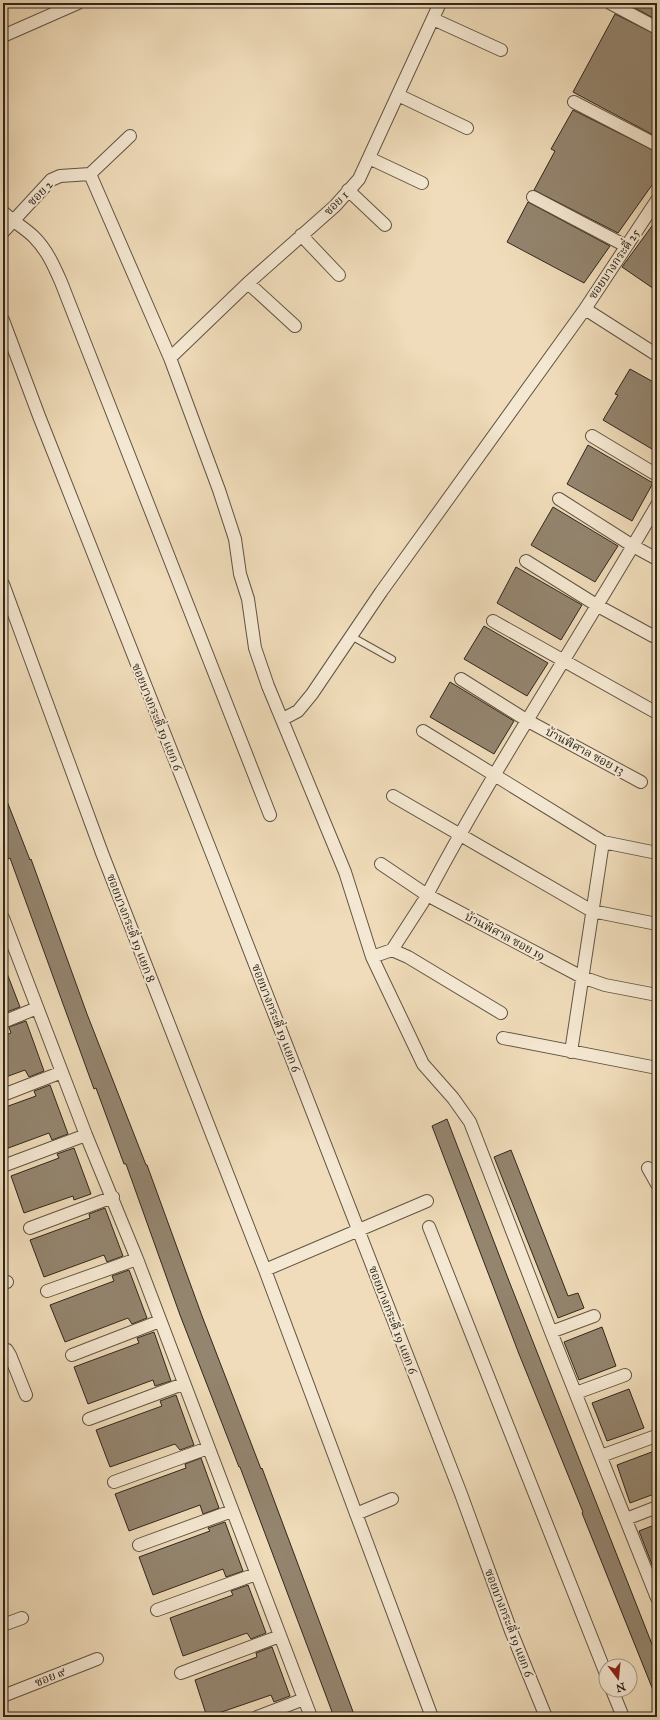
<svg xmlns="http://www.w3.org/2000/svg" width="660" height="1720" font-family="'IM FELL Great Primer','Noto Serif Thai',serif">
  <rect width="100%" height="100%" fill="#f0dcba"/>
  <filter id="stains"><feTurbulence type="fractalNoise" baseFrequency=".005" numOctaves="4"/><feColorMatrix values="0 0 0 0 .2 0 0 0 0 .09 0 0 0 0 .02 0 0 0 .5 -.17"/></filter>
  <radialGradient id="worn" r=".72"><stop offset=".6" stop-color="#630" stop-opacity="0"/><stop offset="1" stop-color="#630" stop-opacity=".3"/></radialGradient>
  <!-- building -->
  <path fill="#94856f" stroke="#30271d" d="M626,3H657V20Z
    M615,14L657,35V137L573,92Z
    M573,110L657,152V178L618,233L534,190L555,151L551,149Z
    M528,202L610,246L584,283L507,242Z
    M657,219V291L622,267Z
    M630,369L657,384V452L603,420L618,395L615,394Z
    M588,445L653,483L632,521L567,484Z
    M553,507L618,546L595,582L531,545Z
    M516,567L582,605L561,640L497,603Z
    M484,626L548,663L527,696L464,659Z
    M450,682L514,721L494,754L430,717Z
    M3,791L30,860L31,859L87,1014L146,1165H147L202,1316L261,1469L262,1468L355,1717H334L240,1467H239L180,1315L126,1164H124L96,1088L94,1089L10,858L8,859L3,846Z
    M3,963L20,1007L4,1013L3,1010Z
    M26,1021L44,1071L29,1077L25,1070L3,1078V1036L11,1033L9,1027Z
    M50,1085L68,1134L52,1140L49,1133L3,1150V1108L36,1096L34,1091Z
    M447,1119L509,1281L657,1657V1700L582,1513L583,1512L519,1354L432,1126Z
    M74,1148L91,1194L74,1200L73,1196L24,1213L11,1176L59,1158L57,1154Z
    M511,1150L568,1296L578,1293L584,1308L558,1318L494,1157Z
    M105,1208L123,1256L107,1262L104,1255L44,1277L30,1240L90,1218L89,1214Z
    M129,1270L147,1318L132,1324L128,1318L65,1342L50,1305L114,1281L112,1276Z
    M602,1327L616,1366L579,1380L564,1342Z
    M154,1332L171,1381L155,1386L153,1380L88,1404L74,1367L139,1343L137,1338Z
    M629,1389L644,1428L607,1441L592,1403Z
    M176,1395L194,1445L180,1450L175,1444L110,1467L96,1430L162,1406L160,1401Z
    M657,1450V1493L630,1503L617,1465Z
    M201,1458L219,1508L203,1514L200,1505L129,1531L115,1494L186,1468L185,1464Z
    M225,1522L243,1571L226,1577L223,1569L153,1595L139,1557L210,1531L208,1528Z
    M657,1524V1575H656L639,1531Z
    M248,1585L266,1633L251,1639L247,1633L183,1656L170,1618L233,1595L231,1591Z
    M272,1647L290,1696L274,1702L271,1695L207,1717L195,1680L257,1657L256,1653Z"/>
  <g fill="none" stroke-linecap="round" stroke-linejoin="round">
    <defs>
      <path id="lane" d="M351,636L392,659"/>
      <path id="street" d="M610,3L657,28
        M433,19L501,50
        M3,36L78,3
        M398,95L467,128
        M574,102L657,145
        M369,158L422,183
        M90,174L170,358L219,490L235,539L240,574L248,599L255,648L268,686L345,872L372,957L423,1064L453,1098L470,1122L551,1332L657,1598
        M348,190L385,225
        M533,197L626,246
        M3,212C12,221 25,228 34,237C47,250 54,266 61,282L270,815
        M3,232L51,180L60,176L90,174L130,136
        M301,235L339,275
        M248,283L295,326
        M585,309L657,355
        M3,320L39,416L214,859L461,1494L511,1631L546,1717
        M170,358L248,283L335,206L359,179L440,3
        M592,436L657,475
        M559,499L633,546L657,559
        M526,561L598,606L653,636
        M3,584L102,853L265,1270L432,1717
        M493,621L657,713
        M461,679L528,721L641,782
        M283,719L298,711L312,694L381,592L585,309L657,200
        M423,731L603,842L657,853
        M393,796L592,911L657,924
        M381,864L427,895L582,977L605,985L657,995
        M427,895C498,761 581,636 657,505
        M3,918L86,1135L137,1259L311,1717
        M392,950L408,957L501,1013
        M372,957L392,950L423,902
        M3,1022L37,1008
        M503,1038L657,1068
        M571,1052L603,842
        M3,1095L62,1072
        M3,1166L86,1135
        M648,1168L657,1184
        M429,1227L606,1674
        M30,1228L113,1197
        M265,1270L427,1201
        M3,1283L7,1282
        M47,1291L137,1259
        M551,1332L594,1316
        M3,1350H7L10,1355L26,1395
        M72,1355L160,1321
        M576,1393L625,1375
        M89,1419L183,1384
        M601,1456L656,1436
        M114,1482L208,1448
        M356,1514L392,1499
        M626,1519L657,1507
        M139,1545L232,1511
        M157,1610L256,1574
        M3,1625L22,1618
        M181,1673L280,1636
        M612,1690L623,1717
        M3,1696L97,1659
        M257,1717L304,1699"/>
    </defs>
    <!-- lane casing -->
    <use href="#lane" stroke="#605444" stroke-width="8"/>
    <!-- street casing -->
    <use href="#street" stroke="#605444" stroke-width="14"/>
    <!-- lane -->
    <use href="#lane" stroke="#f5e8d2" stroke-width="6"/>
    <!-- street -->
    <use href="#street" stroke="#f5e8d2" stroke-width="12"/>
  </g>
  <g text-anchor="middle" stroke-width="4" stroke-linejoin="round" paint-order="stroke">
    <!-- street labels -->
    <g font-size="12" fill="#30271d" stroke="#f5e8d2">
      <text transform="translate(40 193) rotate(-45)" y="4">ซอย 2</text>
      <text transform="translate(336 203) rotate(-45)" y="4">ซอย 1</text>
      <text transform="translate(614 264) rotate(-56)" y="4">ซอยบางกระดี่ 25</text>
      <text transform="translate(157 717) rotate(68)" y="4">ซอยบางกระดี่ 19 แยก 6</text>
      <text transform="translate(585 751) rotate(28)" y="4">บ้านพิศาล ซอย 13</text>
      <text transform="translate(131 928) rotate(69)" y="4">ซอยบางกระดี่ 19 แยก 8</text>
      <text transform="translate(505 936) rotate(28)" y="4">บ้านพิศาล ซอย 19</text>
      <text transform="translate(276 1018) rotate(69)" y="4">ซอยบางกระดี่ 19 แยก 6</text>
      <text transform="translate(393 1320) rotate(69)" y="4">ซอยบางกระดี่ 19 แยก 6</text>
      <text transform="translate(509 1623) rotate(69)" y="4">ซอยบางกระดี่ 19 แยก 6</text>
      <text transform="translate(50 1677) rotate(-22)" y="4">ซอย ๙</text>
    </g>
  </g>
  <!-- margin -->
  <rect width="660" height="1720" fill="none" stroke="#f0dcba" stroke-width="16"/>
  <rect x="4" y="4" width="652" height="1712" fill="none" stroke="#30271d" stroke-width="2"/>
  <rect x="8" y="8" width="644" height="1704" fill="none" stroke="#30271d"/>
  <!-- north arrow -->
  <g transform="translate(618 1678) rotate(164)"><circle r="19" fill="#f5e8d2" stroke="#a69b8a"/>
  <path d="M0-3L7 15L0 10L-7 15Z" fill="#8f2418"/>
  <text y="-6" font-size="11" font-weight="bold" text-anchor="middle" fill="#30271d">N</text>
  </g>
  <rect width="100%" height="100%" filter="url(#stains)"/>
  <rect width="100%" height="100%" fill="url(#worn)"/>
</svg>
